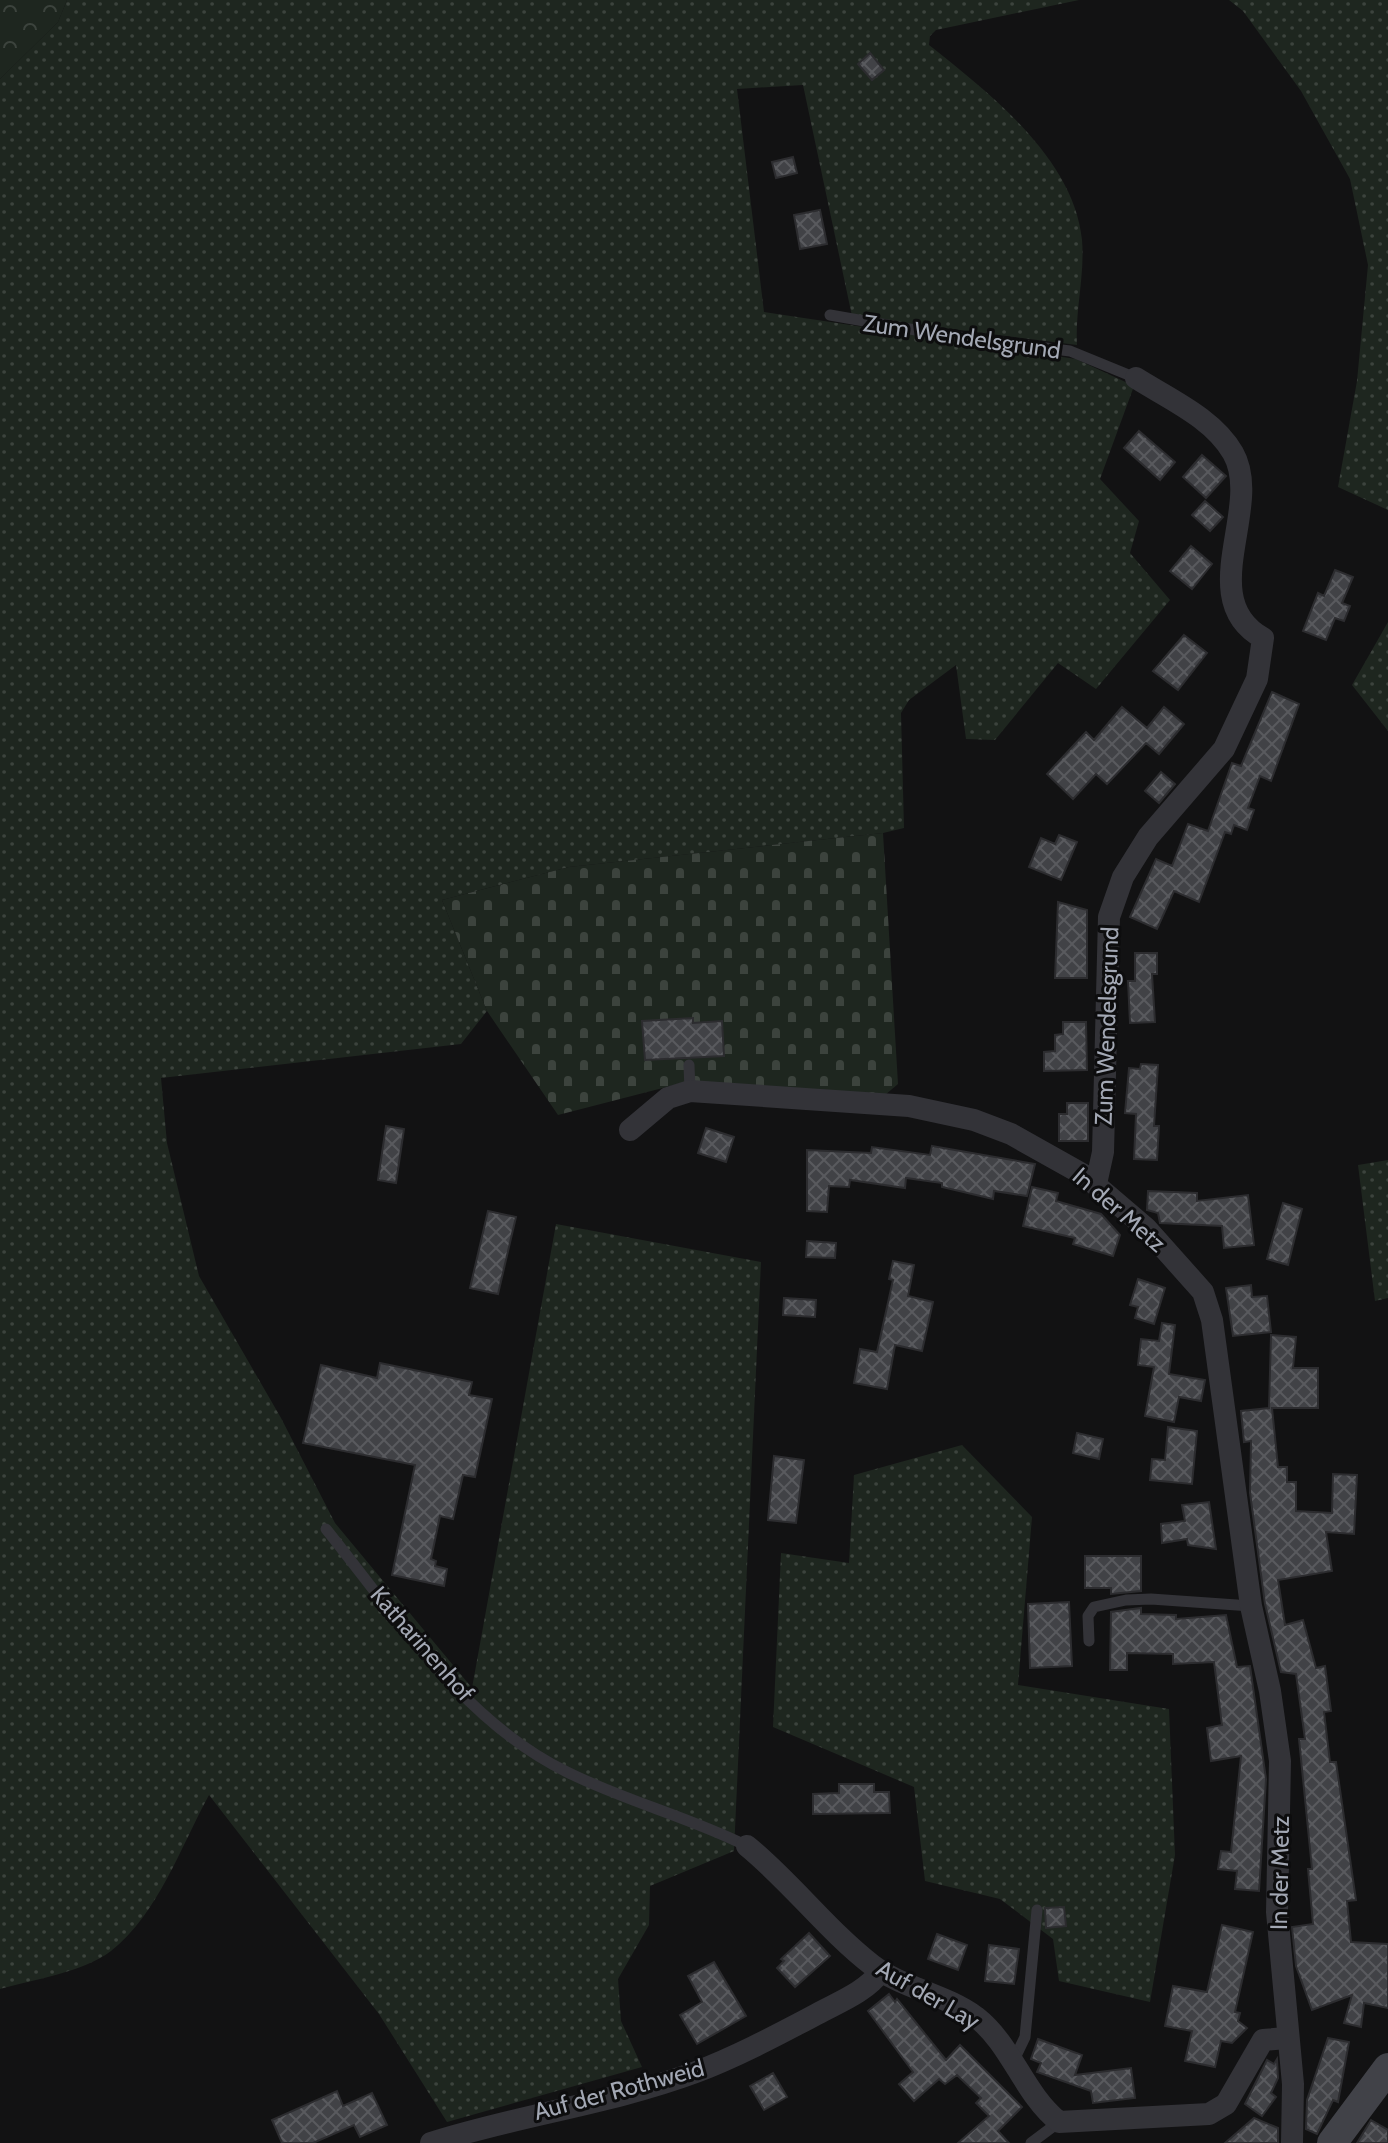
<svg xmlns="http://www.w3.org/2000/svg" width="1388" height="2143" font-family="Cabin,sans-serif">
  <defs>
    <pattern id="grass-dots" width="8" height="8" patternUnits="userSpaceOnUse" patternTransform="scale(2)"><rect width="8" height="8" fill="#1e261f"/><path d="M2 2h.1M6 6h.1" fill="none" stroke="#3c433d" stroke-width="1.8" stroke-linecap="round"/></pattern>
    <pattern id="forest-crowns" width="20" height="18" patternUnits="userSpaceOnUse" patternTransform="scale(2)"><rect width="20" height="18" fill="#1e261f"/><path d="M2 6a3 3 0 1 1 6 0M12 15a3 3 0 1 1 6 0" fill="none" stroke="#3c433d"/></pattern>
    <pattern id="cemetery-stones" width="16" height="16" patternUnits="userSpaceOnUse" patternTransform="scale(2)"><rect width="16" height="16" fill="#1e261f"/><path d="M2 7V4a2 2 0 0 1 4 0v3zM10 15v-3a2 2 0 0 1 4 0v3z" fill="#3c433d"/></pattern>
    <pattern id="building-cross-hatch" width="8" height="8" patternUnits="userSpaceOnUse" patternTransform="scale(2)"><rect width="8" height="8" fill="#414246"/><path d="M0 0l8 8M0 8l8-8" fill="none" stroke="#595a5e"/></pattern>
  </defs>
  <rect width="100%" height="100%" fill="#121213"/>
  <!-- grass -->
  <path fill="url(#grass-dots)" d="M67,0H1079L936,30L930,36L929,45C988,92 1074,158 1082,240C1085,275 1075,310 1077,345L852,316L803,85L737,89L764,312L1076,359L1134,386L1100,479L1139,521L1130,553L1170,600L1096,689L1058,663L995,740L966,739L956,665L909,700L901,713L904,828L883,833L569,867L442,900L487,1011L461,1044L161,1078L167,1143L199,1276L281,1418L335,1523L472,1688L556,1224L761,1262L734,1851L650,1886L649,1925L618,1979L621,2021L642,2067L447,2122L379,2014L209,1795C181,1846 158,1914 111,1951C82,1973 34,1979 0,1989V79L58,22Z
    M1229,0H1388V510L1338,487L1357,381L1368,265L1350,179L1301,91L1243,11Z
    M1388,622V731L1352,685Z
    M1388,1160V1298L1375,1301L1358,1165Z
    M962,1445L1032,1517L1018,1685L1169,1709L1175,1855L1150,2002L1059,1981L1053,1939L1000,1899L925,1881L914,1787L773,1727L781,1553L849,1563L854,1475Z"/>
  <!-- forest -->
  <path fill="url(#forest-crowns)" d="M0,0H67L58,22L0,79Z"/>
  <!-- cemetery -->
  <path fill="url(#cemetery-stones)" d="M883,833L898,1084L885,1095L686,1082L558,1115L487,1011L442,900L569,867Z"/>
  <!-- building -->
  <path fill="url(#building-cross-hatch)" stroke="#2c2c2f" stroke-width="2" d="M870,53L884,70L872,80L858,64Z
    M793,157L797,173L776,178L772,162Z
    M820,210L827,244L800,249L794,215Z
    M1139,431L1175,462L1160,480L1124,448Z
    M1202,455L1226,476L1206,498L1183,477Z
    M1205,501L1223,517L1210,531L1192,515Z
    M1191,546L1212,564L1192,589L1170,571Z
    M1335,570L1353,577L1342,603L1350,606L1344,621L1335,618L1326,640L1303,631L1318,593L1324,596Z
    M1184,635L1207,653L1178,690L1153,671Z
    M1272,692L1299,704L1271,781L1260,776L1248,808L1254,810L1247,830L1234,825L1231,834L1225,832L1199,902L1174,891L1157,929L1130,917L1156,859L1172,866L1188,824L1208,831L1232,763L1241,766Z
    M1122,707L1147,728L1164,707L1184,724L1159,754L1146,743L1107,784L1096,774L1073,799L1047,774L1086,732L1094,740Z
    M1161,772L1175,784L1159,803L1145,791Z
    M1059,835L1077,842L1061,880L1029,867L1041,838L1055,844Z
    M1058,902L1087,910V978H1055Z
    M1135,953H1157V974H1152L1155,1022L1130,1023L1128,981H1135Z
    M693,1018V1023L722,1021L724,1056L645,1060L642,1021Z
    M1063,1022H1086L1087,1070L1044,1071V1052L1055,1051V1035L1063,1034Z
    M1141,1064L1158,1065L1154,1126H1159L1157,1160L1134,1159L1136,1114L1125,1113L1129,1068L1140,1069Z
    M1067,1103H1088V1141H1059V1114H1067Z
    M386,1126L404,1129L396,1183L378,1180Z
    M706,1128L734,1137L726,1162L698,1153Z
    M932,1146L1035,1164L1027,1196L994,1191L993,1199L942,1187V1183L906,1178L905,1188L850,1180L849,1187L829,1186L827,1212L807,1211V1150L871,1153L872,1147L930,1155Z
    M1032,1187L1058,1193L1056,1201L1101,1214L1120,1235L1113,1256L1073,1244L1075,1238L1023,1226Z
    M1148,1191L1197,1193V1201L1248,1195L1254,1245L1224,1248L1222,1226L1160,1223L1158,1213L1147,1210Z
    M1283,1203L1302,1209L1288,1265L1267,1259Z
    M488,1211L516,1217L498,1294L470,1288Z
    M807,1241L836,1243L835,1258L806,1257Z
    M893,1261L914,1265L908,1296L933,1302L922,1351L895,1345L887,1389L854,1383L860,1349L877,1352L893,1280L889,1279Z
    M1138,1279L1165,1288L1154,1324L1135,1318L1138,1307L1130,1305Z
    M1251,1285L1252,1297L1267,1296L1271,1332L1233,1336L1226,1288Z
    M784,1298L816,1300L815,1317L783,1315Z
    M1162,1323L1175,1325L1169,1374L1205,1380L1201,1401L1179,1397L1174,1422L1145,1416L1154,1367L1138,1365L1141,1339L1159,1341Z
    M1271,1335L1296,1337L1293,1368H1318V1408H1272L1278,1467H1287V1482H1296V1511L1332,1513L1333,1474L1357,1475L1354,1534L1326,1532L1332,1571L1278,1580L1285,1625L1303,1620L1316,1668L1325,1666L1331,1711L1324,1712L1330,1762H1336L1356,1900L1347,1901L1351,1942L1388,1944V2008L1364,2003L1361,2027L1344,2023L1352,1995L1312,2010L1296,1966L1292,1927L1313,1924L1308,1869H1312L1299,1739H1305L1296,1674L1281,1672L1265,1604L1250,1493L1251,1441L1244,1442L1241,1411L1269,1408Z
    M380,1363L472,1382L469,1395L492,1399L475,1477L463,1475L453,1519L440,1516L431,1559L436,1561L435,1566L447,1569L444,1586L392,1575L415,1465L303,1443L321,1365L377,1378Z
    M1168,1427L1197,1431L1192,1484L1150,1480L1152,1459L1165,1460Z
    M1077,1433L1103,1439L1099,1459L1073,1453Z
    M774,1456L804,1460L796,1523L768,1520Z
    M1209,1502L1216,1549L1188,1545L1187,1539L1162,1543L1161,1524L1185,1521L1182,1505Z
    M1085,1556H1141V1591L1111,1594V1588H1085Z
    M1069,1602L1072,1666L1030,1668L1028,1604Z
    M1141,1608V1614L1176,1615V1619L1226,1615L1237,1667L1250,1666L1266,1779L1259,1891L1235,1889L1237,1871L1218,1869L1221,1851L1231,1852L1241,1756L1211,1761L1207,1728L1222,1725L1214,1662L1173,1664V1654L1127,1653V1670H1110L1111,1612Z
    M839,1784H874V1792H889L890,1813L813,1814V1794L839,1793Z
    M1064,1907L1066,1926L1046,1928L1045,1908Z
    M1222,1925L1253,1932L1235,2012L1240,2013L1238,2021L1247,2028L1232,2043L1221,2041L1215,2067L1185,2061L1192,2031L1165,2026L1173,1986L1207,1992Z
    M809,1933L830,1956L795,1987L777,1968L784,1961L781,1959Z
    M937,1934L967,1945L958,1970L928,1959Z
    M989,1945L1019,1949L1014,1984L985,1981Z
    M714,1962L746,2016L697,2044L680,2015L702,2002L688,1976Z
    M889,1994L895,2002L897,1999L946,2060L960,2045L1022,2107L998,2131L1009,2143H958L989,2116L976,2103L981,2098L957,2075L945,2084L939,2079L914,2101L899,2084L913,2072L868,2011Z
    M1328,2038L1349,2042L1338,2102L1333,2100L1317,2134L1306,2129L1307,2100Z
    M1038,2039L1082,2055L1075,2075L1131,2068L1135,2098L1093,2103L1091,2091L1037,2072L1041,2063L1031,2059Z
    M1277,2059L1278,2078L1271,2093L1276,2097L1262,2116L1245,2104L1267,2060L1274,2064Z
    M773,2073L787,2097L764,2110L750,2086Z
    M337,2091L343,2106L372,2093L387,2125L360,2137L354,2125L313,2143H282L272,2120Z
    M1254,2118L1278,2128V2143H1225Z
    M1371,2120L1388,2130V2143H1357Z"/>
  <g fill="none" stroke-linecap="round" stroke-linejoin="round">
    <!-- service -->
    <path stroke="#333338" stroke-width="11" d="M830,315L950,336L1070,351L1136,378
      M689,1065L690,1091
      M326,1529C396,1616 464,1722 567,1772C625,1801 689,1817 747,1846
      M1089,1641L1088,1616L1094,1607L1126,1600L1151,1599L1251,1606
      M1013,2062L1025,2037L1037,1910
      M1031,2143L1059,2122"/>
    <!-- minor -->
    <path stroke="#333338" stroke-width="22" d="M630,1130L668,1098L690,1091L909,1106L974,1120L1011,1134L1084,1175L1146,1228L1203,1292L1212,1320L1251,1606L1270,1691L1280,1761L1277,1912L1293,2084L1292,2143
      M1096,1184L1103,1152L1109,917L1123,877L1148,837L1224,749L1257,679L1263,638C1193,599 1264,507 1233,453C1213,418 1169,399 1136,378
      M747,1846C791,1882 827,1930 872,1965C902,1988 945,1994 976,2017C1012,2045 1023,2093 1059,2122L1209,2114L1226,2104L1263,2040L1286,2038
      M431,2143C518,2115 610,2104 696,2072C738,2056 777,2035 817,2014C839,2002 866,1992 881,1971"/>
    <!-- secondary -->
    <path stroke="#414248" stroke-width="30" d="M1332,2143L1388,2068"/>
  </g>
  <g text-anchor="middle" stroke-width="6" stroke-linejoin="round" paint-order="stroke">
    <!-- street labels -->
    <g font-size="24" fill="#a3a8b4" stroke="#0d0d0e">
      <text transform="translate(962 337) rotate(8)" y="8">Zum Wendelsgrund</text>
      <text transform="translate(1107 1026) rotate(-88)" y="8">Zum Wendelsgrund</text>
      <text transform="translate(1119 1210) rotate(41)" y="8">In der Metz</text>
      <text transform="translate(422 1644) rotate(49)" y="8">Katharinenhof</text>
      <text transform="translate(1280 1873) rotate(-89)" y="8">In der Metz</text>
      <text transform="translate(928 1995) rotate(30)" y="8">Auf der Lay</text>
      <text transform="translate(619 2090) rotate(-15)" y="8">Auf der Rothweid</text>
    </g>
  </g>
</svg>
